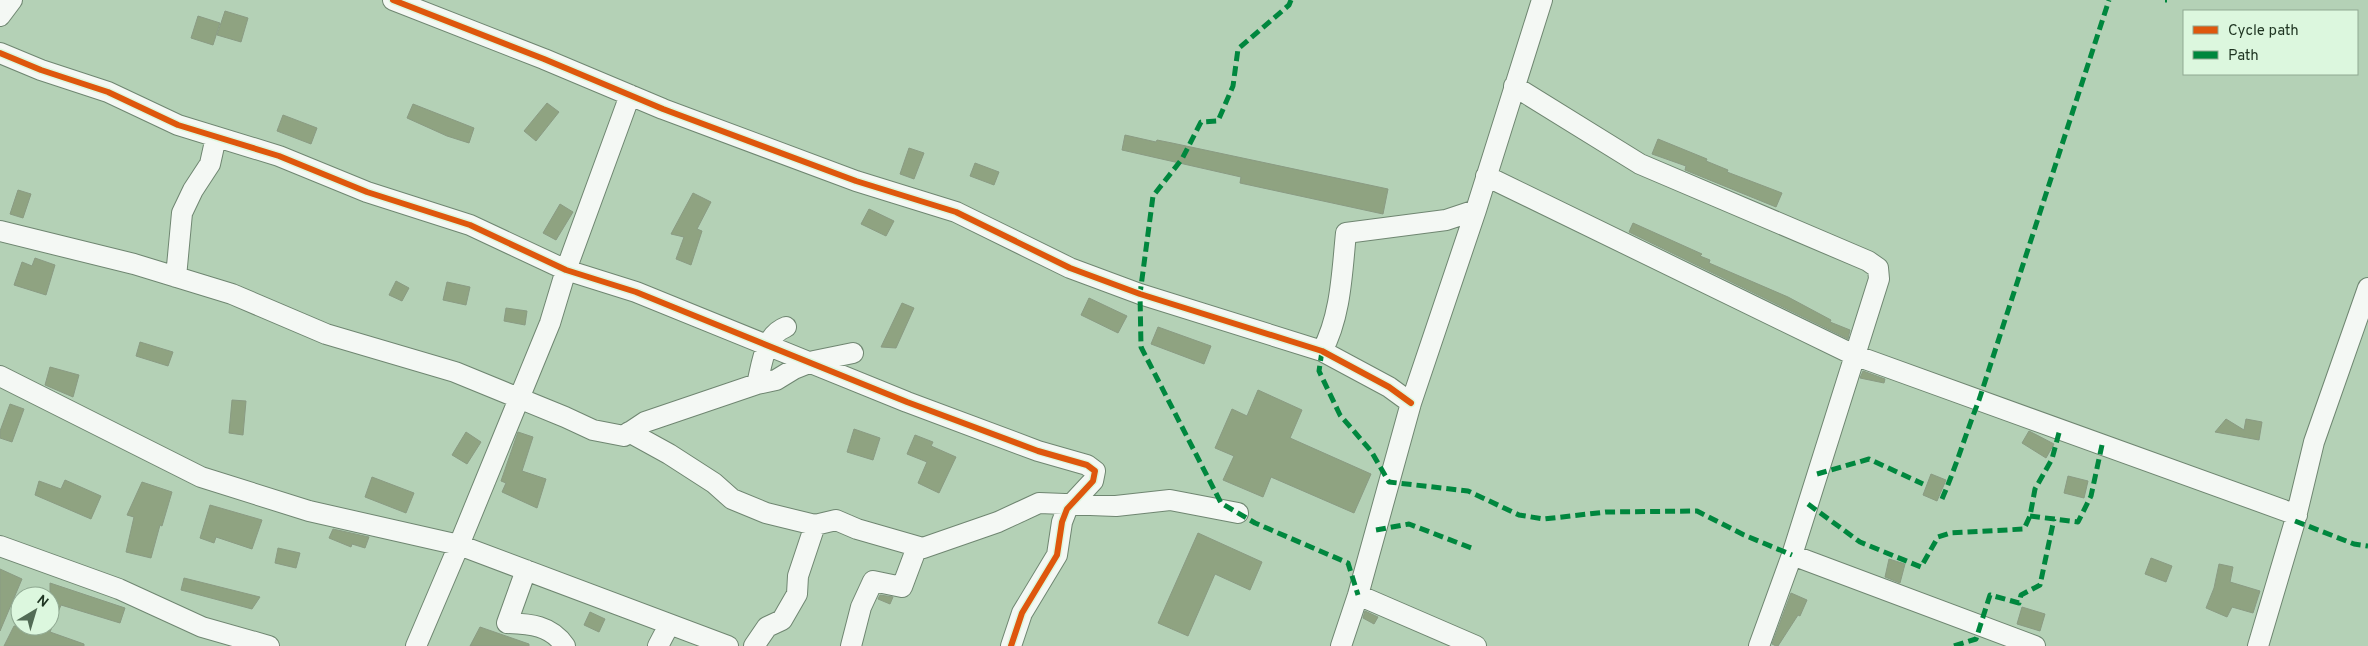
<svg xmlns="http://www.w3.org/2000/svg" width="2368" height="646" font-family="Overpass,sans-serif">
  <rect width="100%" height="100%" fill="#b4d1b6"/>
  <!-- building -->
  <path fill="#8fa381" stroke="#8a9b83" d="M225,11L248,18L241,42L217,35Z
    M198,16L220,23L213,45L191,38Z
    M547,103L559,112L536,141L524,131Z
    M413,104L474,128L469,143L447,136L407,118Z
    M283,115L317,128L311,144L277,131Z
    M1125,135L1156,142L1157,140L1172,143L1388,189L1383,214L1240,183L1241,177L1122,150Z
    M1658,139L1707,159L1706,161L1728,170L1727,172L1782,193L1776,207L1685,170L1686,166L1652,154Z
    M909,148L924,153L914,179L900,174Z
    M975,163L999,172L994,185L970,176Z
    M18,190L31,194L23,218L10,214Z
    M693,193L711,202L697,229L702,231L691,265L676,259L684,237L671,234Z
    M560,204L573,212L556,240L543,233Z
    M869,209L894,221L886,236L861,224Z
    M1633,223L1702,254L1700,256L1710,260L1709,263L1788,297L1831,320L1830,322L1850,330L1848,339L1629,232Z
    M35,258L55,265L46,295L14,285L22,262L32,266Z
    M396,281L409,288L402,301L389,295Z
    M447,282L470,287L466,305L443,300Z
    M1089,298L1127,316L1118,333L1081,315Z
    M902,303L914,308L896,348L881,347Z
    M506,308L527,311L525,325L504,321Z
    M1158,327L1211,346L1204,364L1151,344Z
    M140,342L173,352L168,366L136,356Z
    M50,367L79,375L73,397L45,385Z
    M1863,371L1885,379L1884,383L1860,378Z
    M1258,390L1302,410L1290,438L1371,474L1354,513L1271,477L1263,497L1223,480L1234,456L1215,448L1232,409L1247,416Z
    M232,400L246,401L243,435L229,433Z
    M10,404L24,409L12,442L0,438V431Z
    M2226,419L2244,430L2246,419L2262,422L2259,440L2215,432Z
    M854,429L880,438L873,460L847,452Z
    M2029,431L2054,444L2046,458L2022,443Z
    M466,432L481,442L467,464L452,455Z
    M518,432L533,437L522,471L546,479L537,508L502,492L506,483L501,481Z
    M915,435L933,442L931,446L956,457L939,493L918,483L927,462L907,454Z
    M1931,474L1946,480L1937,501L1923,495Z
    M2068,476L2088,481L2084,498L2064,493Z
    M372,477L414,493L406,513L365,497Z
    M65,480L101,496L91,519L35,495L39,481L61,489Z
    M142,482L172,492L162,526L160,525L151,558L126,552L134,517L127,515Z
    M210,505L262,520L252,549L216,537L214,543L200,538Z
    M333,529L369,537L365,548L352,544L351,547L329,538Z
    M1198,533L1262,562L1250,590L1215,574L1188,636L1158,623Z
    M278,548L300,553L296,568L275,563Z
    M2151,558L2172,566L2166,582L2145,574Z
    M1889,559L1905,564L1900,583L1885,577Z
    M2219,564L2233,567L2230,582L2260,591L2253,613L2232,607L2227,617L2206,608L2214,588Z
    M0,569L22,579L0,631Z
    M184,578L260,597L252,609L181,590Z
    M50,583L125,608L120,623L61,605L50,632L84,644V646H4L14,626H50Z
    M1791,593L1807,600L1800,616L1798,615L1778,646H1776L1772,644Z
    M880,595L893,597L890,604L878,599Z
    M2022,607L2045,614L2040,631L2017,624Z
    M1365,611L1378,617L1374,624L1363,618Z
    M590,612L605,619L599,632L584,625Z
    M480,627L529,644V646H470Z"/>
  <g fill="none" stroke-linecap="round" stroke-linejoin="round">
    <defs>
      <path id="minor" d="M393,0L544,59L663,109L856,181L956,212L1070,268L1140,294L1322,351L1389,387L1411,403
        M0,16L12,0
        M0,53L41,70L108,92L178,125L279,156L367,192L470,225L566,270L636,292L907,402L1038,451L1087,465L1095,471L1093,481L1067,509L1062,522L1057,555L1022,613L1011,646
        M1514,86L1640,164L1868,261L1878,268L1879,279L1792,555L1759,646
        M1486,176L1854,355L2297,515
        M0,231L134,264L232,294L326,334L455,372L565,417L593,430L624,436L645,422L757,384C762,365 764,335 786,327
        M176,277L182,213L193,190L210,164L216,137
        M1322,351C1341,316 1342,272 1346,233L1446,220L1476,210
        M0,376L201,477L309,511L459,545L728,646
        M757,384L776,380L794,369L814,361L853,353
        M629,432L669,454L714,483L732,499L766,513L815,525L836,520L857,529L923,548L998,522L1039,503L1116,506L1170,500L1238,513
        M0,546L119,589L202,627L269,646
        M1792,555L2035,646
        M526,570L507,623C530,624 551,625 565,646
        M1358,595L1476,646
        M416,646L459,545L550,323L566,270L630,95
        M658,646L669,625
        M754,646L767,627L782,620L797,594L798,576L815,525
        M851,646L861,607L873,581L902,587L917,547
        M1341,646L1358,595L1411,403L1476,210L1542,0
        M2258,646L2295,521L2314,442L2368,288"/>
    </defs>
    <!-- minor casing -->
    <use href="#minor" stroke="#6f8671" stroke-width="22"/>
    <!-- minor -->
    <use href="#minor" stroke="#f4f8f4" stroke-width="20"/>
    <!-- quiet -->
    <path stroke="#00873e" stroke-width="5" stroke-dasharray="10 5" stroke-linecap="butt" d="M1291,0L1289,5L1238,49L1233,86L1218,121L1201,122L1182,159L1153,196L1140,294L1141,347L1221,503L1255,523L1348,563L1358,595
      M2165,0H2167
      M1322,351L1319,371L1340,415L1371,451L1389,482L1468,491L1519,515L1544,519L1606,512L1697,511L1744,535L1792,555
      M1817,474L1869,459L1923,484
      M1942,499C1956,467 1966,433 1979,400L2109,0
      M1808,504L1860,542L1921,567L1938,537L1950,533L2024,529L2030,516L2035,489L2052,459L2060,429
      M2030,516L2078,522L2091,496L2102,445
      M2295,521L2354,544L2368,546
      M1376,530L1409,524L1474,549
      M1954,646L1976,639L1990,595L2019,603L2021,595L2040,585L2054,519"/>
    <defs>
      <path id="cycleway" d="M393,0L544,59L663,109L856,181L956,212L1070,268L1140,294L1322,351L1389,387L1411,403
        M0,53L41,70L108,92L178,125L279,156L367,192L470,225L566,270L636,292L907,402L1038,451L1087,465L1095,471L1093,481L1067,509L1062,522L1057,555L1022,613L1011,646"/>
    </defs>
    <!-- cycleway casing -->
    <use href="#cycleway" stroke="#dcf7de" stroke-width="9"/>
    <!-- cycleway -->
    <use href="#cycleway" stroke="#de570d" stroke-width="6"/>
  </g>
  <!-- legend -->
  <rect x="2183" y="10" width="175" height="65" fill="#dcf7de" stroke="#90a992"/>
  <rect x="2193" y="26" width="25" height="8" fill="#de570d" stroke="#90a992"/>
  <text x="2228" y="35" font-size="15" fill="#1e3421">Cycle path</text>
  <rect x="2193" y="51" width="25" height="8" fill="#00873e" stroke="#90a992"/>
  <text x="2228" y="60" font-size="15" fill="#1e3421">Path</text>
  <!-- north arrow -->
  <g transform="translate(35 611) rotate(38)"><circle r="24" fill="#dcf7de" stroke="#90a992"/>
  <path d="M0-4L9 19L0 12L-9 19Z" fill="#526b55"/>
  <text y="-8" font-size="14" font-weight="bold" text-anchor="middle" fill="#1e3421">N</text>
  </g>
</svg>
